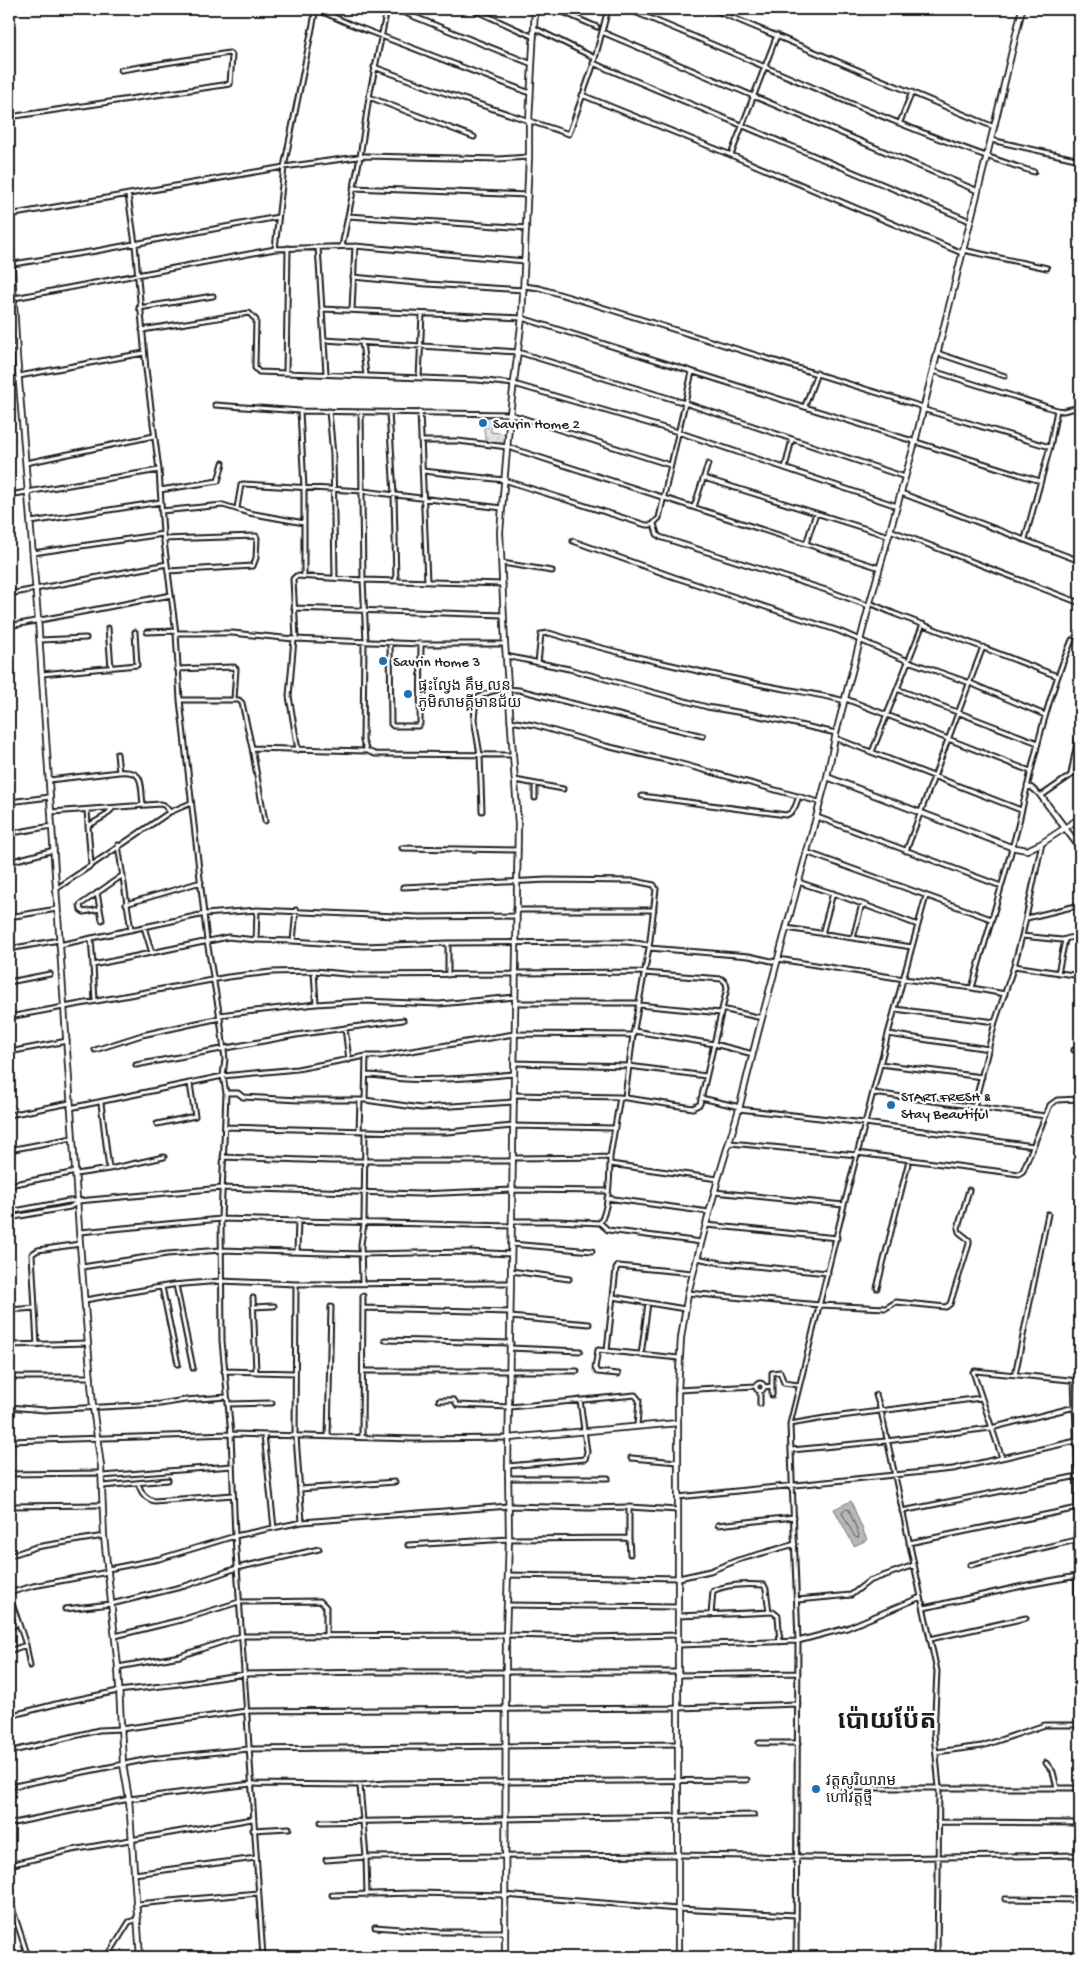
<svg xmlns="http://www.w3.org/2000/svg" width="1089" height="1966" font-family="'Gochi Hand','Noto Sans Khmer',sans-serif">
  <defs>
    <pattern id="grass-dots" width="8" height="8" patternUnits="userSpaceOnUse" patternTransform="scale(1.25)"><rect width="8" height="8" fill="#e2e2e2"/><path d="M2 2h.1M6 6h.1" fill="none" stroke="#c1c1c1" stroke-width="1.8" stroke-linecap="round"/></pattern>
  </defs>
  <rect width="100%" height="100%" fill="#fff"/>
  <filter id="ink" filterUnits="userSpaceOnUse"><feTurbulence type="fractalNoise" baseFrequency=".02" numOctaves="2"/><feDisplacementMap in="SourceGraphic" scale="10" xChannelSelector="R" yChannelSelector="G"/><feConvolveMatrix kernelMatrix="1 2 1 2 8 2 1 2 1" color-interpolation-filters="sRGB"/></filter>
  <g filter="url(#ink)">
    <!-- grass -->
    <path fill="url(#grass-dots)" stroke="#7f7f7f" d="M486,416L492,417L491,432L508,434V447L486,444L484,430Z"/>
    <!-- water -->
    <path fill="#b8b8b8" stroke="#7a7a7a" d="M851,1501L867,1540L854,1546L834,1509Z"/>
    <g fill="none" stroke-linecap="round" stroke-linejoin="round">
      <!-- shore -->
      <path stroke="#5a5a5a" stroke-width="1" d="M847,1509L849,1510L859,1535L858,1538L855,1537L842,1513L843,1511Z"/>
      <defs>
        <path id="street" d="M316,9L350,24L530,93
          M395,9L532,64
          M472,9L534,37
          M556,9L597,27
          M627,9C762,63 895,128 1034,172
          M712,9L994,127
          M534,28L595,58
          M602,32L978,191
          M593,63L970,221
          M374,67L442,92L569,134L593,66L608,9
          M582,95L731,155L962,253
          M369,97L474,137
          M9,117L230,84L232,56L229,53L121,70
          M900,122L912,92
          M991,140L1080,160
          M731,155L777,35
          M353,188L528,195
          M9,215L284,167L365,156L499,159L529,157
          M348,216L527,228
          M342,246L360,157L369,97L387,9
          M318,247L326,373
          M275,249L284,167L316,9
          M963,250L1047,268
          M13,264L96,251L278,217
          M353,277L427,284L524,290
          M524,286L539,288L576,299L923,407
          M9,299L275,249L355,246L525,261
          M139,308L213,296
          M322,309L522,318L1040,481
          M352,310L355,246
          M142,330L249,313L256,320L255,364V368L259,372L477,380L514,384L678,432L897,506
          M324,340L518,352L685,403L905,477
          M362,342L366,375
          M9,348L17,347
          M937,353L1005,376
          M933,371L1057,410L1050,447L1025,539
          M286,372L288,248
          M19,376L144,353
          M419,377L422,315
          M215,405L300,411L510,414L670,465
          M805,406L817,373
          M922,409L1050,447
          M1057,410L1063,411L1080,407
          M300,411L304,488V576
          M329,411L333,455L335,578
          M361,412L363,580L366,641
          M389,412L394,495L396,581
          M420,412L427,582
          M422,441H458L508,447L880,568
          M26,463L154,436
          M785,468L792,439
          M423,471L504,480L646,525H652L659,518L692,372
          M704,478L889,536
          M160,490L218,481L223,463
          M901,493L1080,561
          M9,495L159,470
          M694,507L708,464
          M237,508L241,485L243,484L363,491L502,508
          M161,511L223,505L249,513L304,523
          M31,522L161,502
          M654,524L657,534L660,537L829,591L869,606
          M890,530L1080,603
          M163,534L176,633L180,700L207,941L220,1018L225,1059L223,1076L226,1093L221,1219L222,1341L231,1434L235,1536L263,1957
          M163,539L256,536L257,538L256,558L253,566L168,571
          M573,541L674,577L839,631L908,661L970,683L1045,715
          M806,544L816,513
          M33,553L163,534L159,470L146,369L135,244L128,195
          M502,563L552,571
          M9,594L167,564
          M870,603L895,614L1057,676
          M294,608L503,615
          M9,626L171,595
          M108,628L111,668
          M147,632L175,631
          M176,633H232L294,639L421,644H505
          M296,638L293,579L296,576L363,580L503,584
          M294,639L289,696L298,750
          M40,640L86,638
          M364,641L363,741L367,751L375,754L513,755
          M390,642L391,724L393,726H418L420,724L421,644
          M506,656L569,669L707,707L755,715L836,733
          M538,663L541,634L549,633C618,654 688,669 758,684C787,690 816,693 845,701
          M177,669L234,667L236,669L234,699
          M42,674L137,665L135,632
          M897,689L1038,743
          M846,699L1030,771
          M180,700H239L242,703L252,748L366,751
          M510,721L534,725L606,746L678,763L819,802
          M835,738L1021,810
          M252,748L265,821
          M872,752L923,624
          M119,772C145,770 140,783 143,804
          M1071,774L1080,727
          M49,780L119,772L117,754
          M515,780L563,789
          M1027,786L1032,788L1041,796L1080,769
          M642,796L786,815C795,812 796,804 799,796
          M535,798V784
          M9,802L50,797
          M87,810L88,825
          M482,811L480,755L474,719L476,699C488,690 504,688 519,690L703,736
          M51,812L160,804L164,805L170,812
          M817,817L1001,886
          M18,832L52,826
          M118,845L131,930
          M402,848L518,850
          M906,851L983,647
          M806,852L991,919
          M9,862L54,850
          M91,864L88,826L105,816L112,809
          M798,882L838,895L918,925
          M403,887L547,880L635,881L654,885L656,889L649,948L633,1035L625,1097
          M56,889L170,812L191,803
          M97,893L102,920
          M126,904L201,882
          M100,909L84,912L81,910L80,905L123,875
          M257,910L256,940L293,941
          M296,910L293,941L364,946L448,943L607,942H627L649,945
          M516,910H654
          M9,917L57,909
          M1027,918L1080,905
          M144,927L152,953
          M786,928L912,947
          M822,934L833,893
          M1022,936L1062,940L1080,935
          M91,938L93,965
          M853,938L862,904
          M59,945L205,914L257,910L419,917L516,916
          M649,948L749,956L776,962
          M9,949L59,940
          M778,959L904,979L972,988C987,934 1004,880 1018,826C1033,763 1046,700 1072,640
          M1014,966L1080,976
          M314,971L316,1004
          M516,973L644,972
          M1058,973L1065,940
          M448,975V943
          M9,982L50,974
          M972,988L1005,994
          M95,1001L93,965L228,937L256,940
          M515,1003H639
          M639,1005L721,1013
          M722,1009L762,1018
          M895,1009L995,1022
          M219,1015L316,1004L363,1001L439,1004L515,997
          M9,1017L228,977L271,972L314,971L356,975L515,974
          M345,1028L349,1060
          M634,1031L714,1044L753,1054
          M888,1034L989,1049
          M95,1050L142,1035L220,1018
          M1074,1050H1080
          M9,1052L67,1041
          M514,1063L629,1066L706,1076
          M880,1064L982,1077
          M136,1065L296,1035L403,1020
          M366,1075C380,1075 392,1078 405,1079C441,1081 478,1077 514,1074
          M226,1093H238L243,1097L299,1100H365L421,1108L514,1102
          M873,1093L1045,1116
          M514,1095L620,1097L693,1108L700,1104L727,988L726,983L722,979L644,973
          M701,1098L740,1107
          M365,1100L366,1056
          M101,1103L109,1169
          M974,1107L995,1022L1014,966L1022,936L1042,843
          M70,1108L223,1076L297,1069L366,1056H381L514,1034L633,1035
          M739,1109L865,1123L1033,1146
          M9,1115L70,1103
          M157,1124L195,1116L190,1084
          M225,1127L404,1132H447L513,1126L614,1128
          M359,1131L360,1100
          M730,1143L857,1155
          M9,1150L73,1138
          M857,1153L1019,1174L1023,1171L1050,1105L1057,1100L1080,1099
          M223,1157L331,1161H513
          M513,1158L610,1157L620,1097
          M610,1164L718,1179
          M76,1174L109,1169L164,1157
          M9,1185L76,1172
          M714,1192L844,1205
          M607,1198L709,1212
          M9,1212L69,1201H78L222,1188L420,1194L513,1190L608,1191
          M9,1218L70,1207L78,1202
          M512,1221H557L600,1223C609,1208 610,1175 610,1157
          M600,1223L608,1230L701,1242
          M706,1225L837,1238
          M80,1232L221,1219L512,1226
          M511,1244L592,1251
          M297,1252L298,1220
          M697,1258L721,1263L828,1273
          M82,1267L167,1254L221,1250L362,1254L469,1252L511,1254
          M511,1271L569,1279
          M362,1283L361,1244L364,1224L365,1131
          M176,1285L193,1368
          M162,1287L178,1364
          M877,1288L909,1160
          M688,1293L820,1305L886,1308L896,1302L946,1307L950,1304L969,1244V1240L959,1232L958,1228L969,1190
          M613,1297L685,1309
          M253,1298L256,1372
          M85,1300L172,1285L221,1281L296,1284L510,1283
          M253,1307L274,1306
          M363,1308L510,1312
          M9,1310L35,1308
          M510,1317L589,1324
          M385,1340L511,1343
          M9,1345L88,1343
          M37,1345L32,1254L38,1250L80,1244
          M510,1348L580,1351
          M607,1350L616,1269L618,1266L693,1273
          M641,1355L648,1303
          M224,1371L294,1373
          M364,1371H577
          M618,1374L597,1372L595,1368L598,1350L679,1358
          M1015,1375L1048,1214
          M9,1377H91
          M1074,1382L1078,1476L1076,1540L1080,1718
          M756 1387a4 4 0 1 1 8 0a4 4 0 1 1-8 0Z
          M772,1386V1395
          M764,1387L772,1386V1373L780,1372L784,1383L798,1385
          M678,1390L756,1386
          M760,1391V1404
          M876,1395L881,1411L937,1671L934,1734L939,1788L937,1957
          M439,1400H454L457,1405L510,1407L635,1395L639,1400L637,1426
          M228,1404L272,1403
          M9,1407L44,1410L160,1404L185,1400L227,1397
          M790,1424L825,1418L981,1398
          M264,1435L274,1528
          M295,1436L296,1284
          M296,1436L302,1522
          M328,1436L331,1307
          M362,1437L363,1296
          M9,1441L231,1434L414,1439L508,1438
          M792,1450L886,1441L991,1428L1075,1407
          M631,1458L678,1462
          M1002,1458L973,1372L975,1371L1080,1381
          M508,1466L585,1459L587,1452L580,1400
          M9,1474L101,1473
          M102,1476L232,1466
          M508,1478H608
          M138,1483C141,1492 144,1498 154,1501L233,1495
          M103,1486L168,1480
          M300,1489L395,1482
          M678,1497L953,1469L1076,1441
          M9,1506L103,1505
          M902,1511L1078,1476
          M718,1525L794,1517
          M629,1538L630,1554
          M909,1543L1078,1508
          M408,1545L509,1539L629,1538V1507
          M9,1556L36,1547L104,1536
          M970,1565L1076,1540
          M108,1569L159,1559L235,1536L302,1522L509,1506L589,1508L629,1507L678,1510
          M508,1575L679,1578L710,1571L738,1560L795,1544
          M9,1593L33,1586L108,1572
          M9,1595L18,1621L15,1625L9,1628
          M797,1600L851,1595L869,1581L914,1565
          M507,1605L678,1607
          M924,1608L1027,1585L1077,1576
          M65,1609L111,1604L185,1586L237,1568L319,1549
          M711,1615L713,1591C726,1584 750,1584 764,1585L766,1589L769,1612
          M678,1616L773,1612L778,1616L780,1642
          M18,1621L26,1645L30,1666
          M115,1636L181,1620L239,1602L320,1601L326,1607V1636
          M930,1639L1026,1618
          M678,1645L798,1641L847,1628L921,1597
          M9,1651L26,1645
          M118,1667L180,1656L241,1636L506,1635L590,1637L678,1635
          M678,1675L798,1673
          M9,1716L60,1703L118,1691L179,1684L245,1674L372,1672H678
          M759,1743H798
          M9,1752L99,1730L121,1729L246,1711L678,1708L798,1704
          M936,1752L982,1746L1045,1725H1080
          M1046,1763L1053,1772L1057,1788
          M837,1784L844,1788H1080
          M360,1786L366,1857L367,1895
          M9,1787L149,1759L249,1749L678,1744
          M321,1822L754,1815
          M938,1822L1080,1823
          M9,1824L129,1799L251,1784L360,1785L387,1783L747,1780
          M253,1830L289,1828
          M326,1860L366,1857L678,1855L879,1858L1080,1855
          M9,1865L72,1850L252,1819
          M134,1874L256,1858
          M332,1895L415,1893L504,1895L678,1909L796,1915
          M9,1898L28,1957
          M1005,1899L1080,1900
          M137,1904L258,1893
          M375,1927L439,1932H505
          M104,1957L111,1951L129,1922L138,1919
          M796,1957L798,1641L790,1424L844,1205L888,1034L926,896"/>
        <path id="secondary" d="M9,216L17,357L38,619L80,1244L93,1407L101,1466L104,1536L118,1667L123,1764L129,1799L140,1957
          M827,777L1011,847L1027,850L1042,843L1080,818
          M1041,796L1080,848
          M509,1438L678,1423
          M505,1957L506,1635L509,1539L508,1466L518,824L505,644L500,532L510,414L522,318L529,157V121L535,9
          M678,1957V1390L681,1338L688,1293L718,1179L739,1109L759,1029L827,777L836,733L869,606L915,442L994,127L1022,9"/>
      </defs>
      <!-- street casing -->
      <use href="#street" stroke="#1c1c1c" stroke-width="7"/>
      <!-- secondary casing -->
      <use href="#secondary" stroke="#1c1c1c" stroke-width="8"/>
      <!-- street -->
      <use href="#street" stroke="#fff" stroke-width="3"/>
      <!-- secondary -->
      <use href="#secondary" stroke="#fff" stroke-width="4.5"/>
    </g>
  </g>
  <!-- markers -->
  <g fill="#1f6fb2" stroke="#fff" stroke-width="2">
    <circle cx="483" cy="423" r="5"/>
    <circle cx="383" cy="661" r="5"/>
    <circle cx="408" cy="694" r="5"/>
    <circle cx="891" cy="1105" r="5"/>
    <circle cx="816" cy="1789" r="5"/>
  </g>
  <g text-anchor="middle" stroke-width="4.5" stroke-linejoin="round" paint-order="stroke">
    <!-- poi labels -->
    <g font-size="15" fill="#1c1c1c" stroke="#fff" text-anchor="start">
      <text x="493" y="428">Savrin Home 2</text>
      <text x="393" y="666">Savrin Home 3</text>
      <text x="418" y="690">ផ្ទះល្វែង គឹម លន<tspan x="418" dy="17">ភូមិសាមគ្គីមានជ័យ</tspan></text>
      <text x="901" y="1101">START FRESH &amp;<tspan x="901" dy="17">Stay Beautiful</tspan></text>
      <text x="826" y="1785">វត្តសូរិយារាម<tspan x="826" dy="17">ហៅវត្តថ្មី</tspan></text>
    </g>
    <!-- town labels -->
    <g font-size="25" font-weight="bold" fill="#1c1c1c" stroke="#fff">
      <text x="887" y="1728">ប៉ោយប៉ែត</text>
    </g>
  </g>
  <!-- margin -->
  <rect width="1089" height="1966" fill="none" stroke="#fff" stroke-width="30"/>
  <rect x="15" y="15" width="1059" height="1936" fill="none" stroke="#1c1c1c" stroke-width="2" filter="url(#ink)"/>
</svg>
